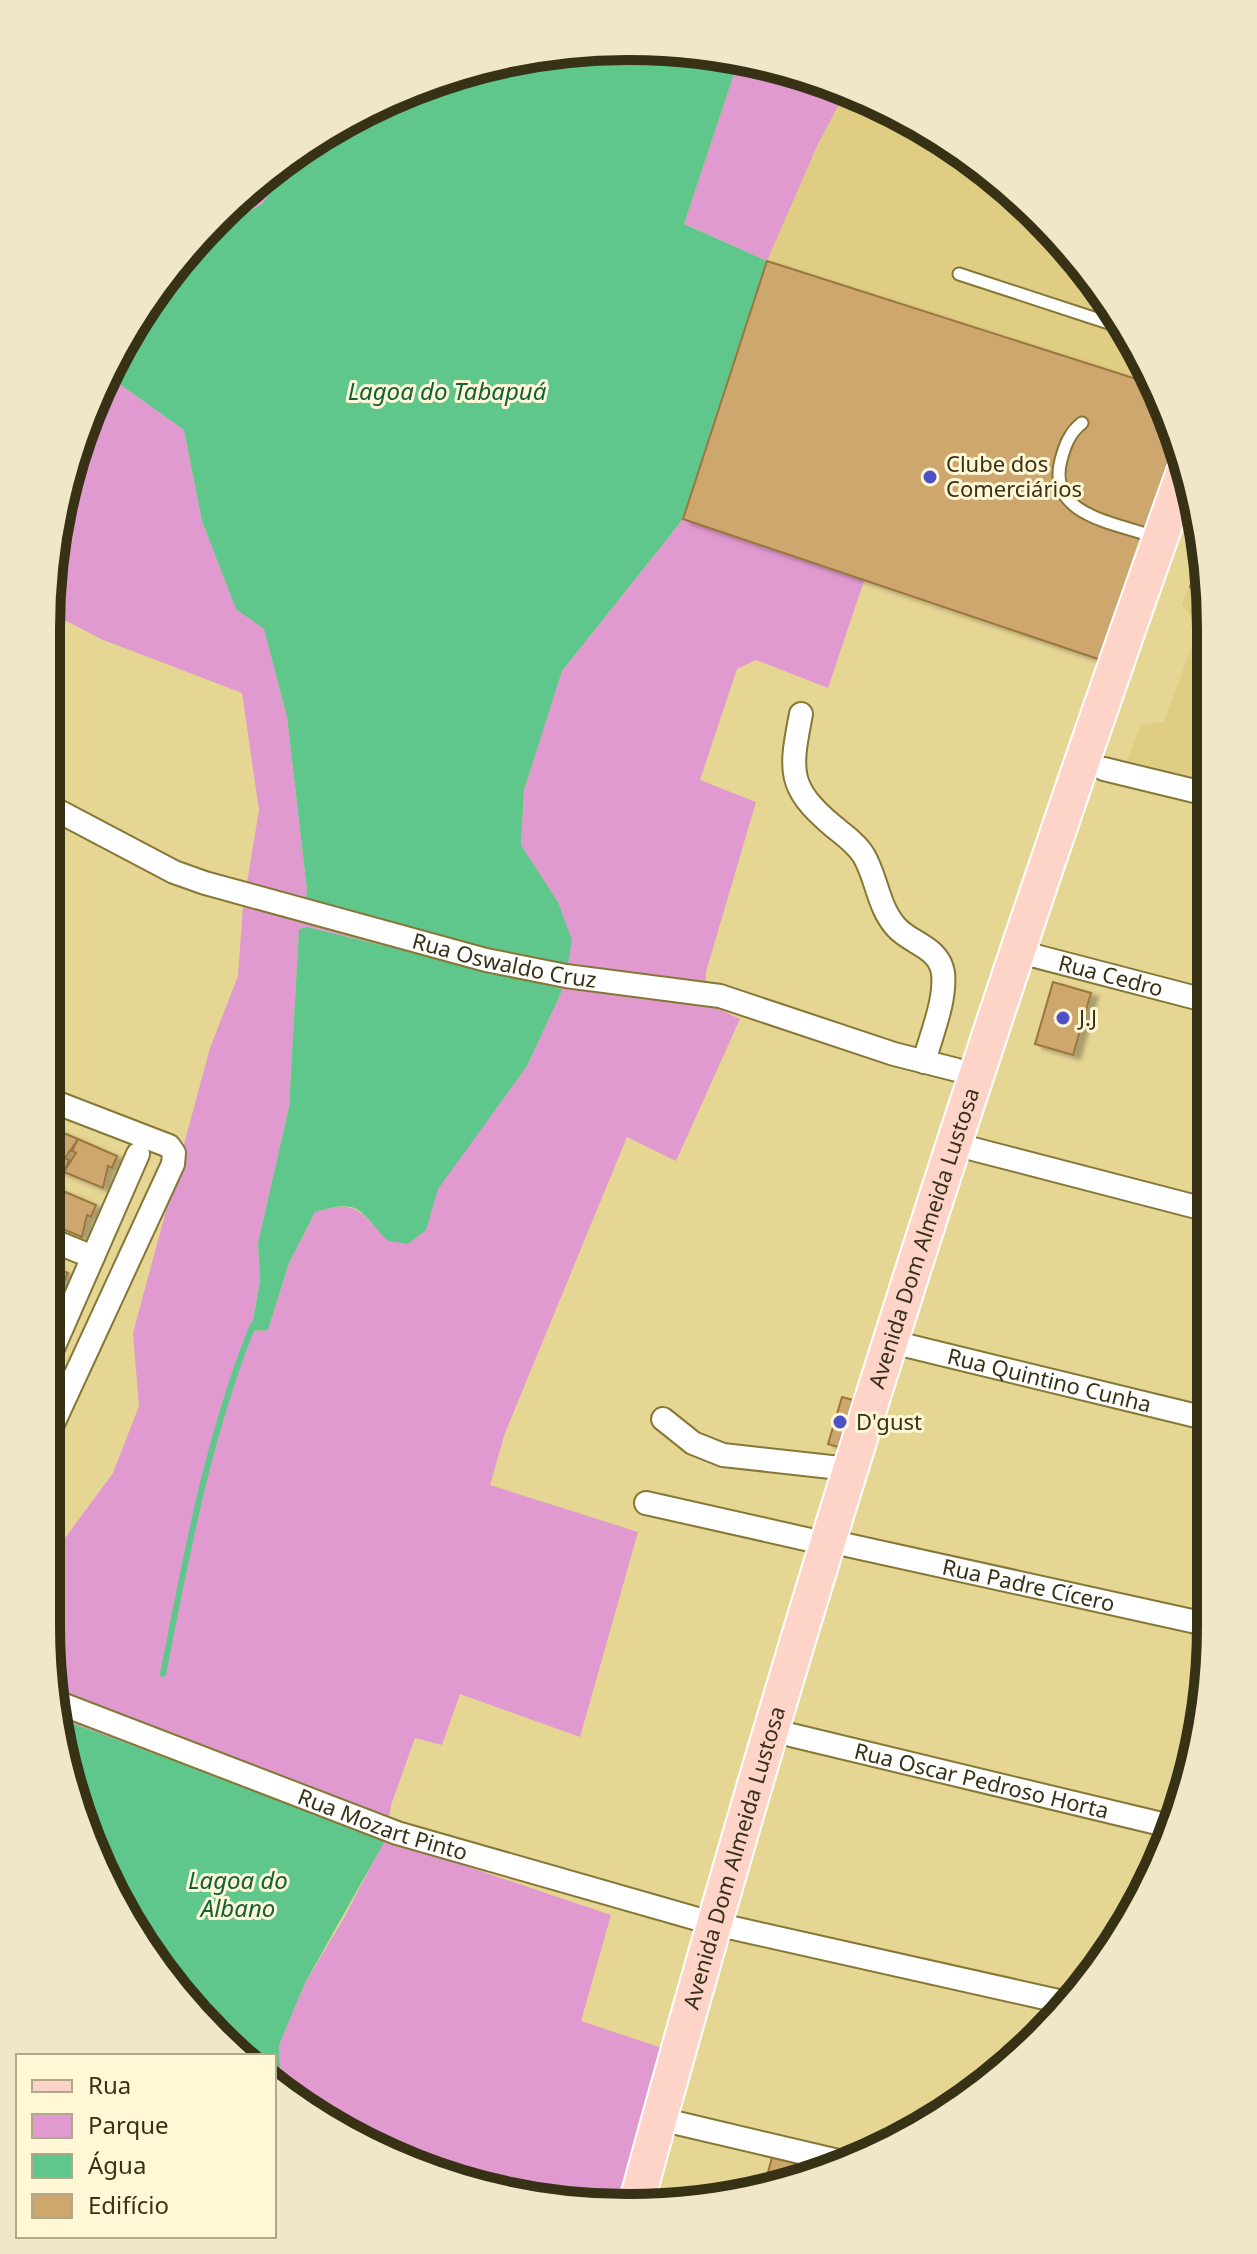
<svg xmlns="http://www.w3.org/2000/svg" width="1257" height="2254" font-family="'Noto Sans',sans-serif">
  <defs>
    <filter id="shadow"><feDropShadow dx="7" dy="4" stdDeviation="2" flood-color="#0004"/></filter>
  </defs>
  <rect width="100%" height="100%" fill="#e6d694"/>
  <!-- built -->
  <path fill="#dfcd83" d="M846,91L920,124L1040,216L1113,305L1152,384L767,261L817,146Z
    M1204,542L1206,553L1207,780L1127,761L1141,724L1164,722L1199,626L1182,605Z"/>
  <!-- green -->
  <path fill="#e09acf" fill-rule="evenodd" d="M739,59L816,77L846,91L817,146L767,261L684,224Z
    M304,148L262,204L225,225L215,222L274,166Z
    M107,375L184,430L202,521L236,608L264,628L287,717L307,890L305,903L433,933L558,902L521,845L524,790L540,738L562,671L683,519L865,578L828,688L756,660L737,669L700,780L756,802L706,972V1003L740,1019L676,1161L627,1137L505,1433L490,1485L638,1532L580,1737L460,1694L442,1745L415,1738L391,1805L386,1839L611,1915L581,2021L662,2048L621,2202L477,2188L305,2110L281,2087L279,2045L305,1983L344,1918L385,1839L61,1719L46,1625V1564L113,1473L139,1406L133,1333L210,1048L238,976L243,907L259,810L242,693L101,639L47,611V591L77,442ZM307,927L561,989V993L527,1066L437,1189L425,1230L373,1225C355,1202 341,1204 315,1212L289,1263L268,1330L251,1331L260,1281L258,1243L289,1107L299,929Z"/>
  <!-- water -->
  <path fill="#5fc78b" d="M591,47L705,51L739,59L684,224L767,261L683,519L562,671L524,790L521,845L558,902L572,940L567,970L305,903L307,890L287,717L264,629L236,609L202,521L184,430L107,375C132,319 170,264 215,222L226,225L262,204L304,148L371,106L478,66Z
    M307,927L562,989L561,993L527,1066L438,1189L426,1230L408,1244L388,1241C358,1210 361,1198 315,1212L289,1263L268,1330L251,1331L260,1281L258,1243L289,1107L299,929Z
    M61,1719L386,1839L305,1983L279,2045L281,2087L274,2081V2056H247L166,1980L77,1812Z"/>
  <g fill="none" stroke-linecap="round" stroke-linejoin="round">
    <!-- stream -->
    <path stroke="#5fc78b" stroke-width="6" d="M163,1674C186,1557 208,1436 253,1325"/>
  </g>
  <!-- building -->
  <path fill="#cea76e" stroke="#9b763f" stroke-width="2" filter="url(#shadow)" d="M1016,198L1040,216L1041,225L1010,212Z
    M767,261L1152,384L1177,435L1101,660L683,519Z
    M1053,982L1091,993L1073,1055L1035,1044Z
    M47,1126L78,1139L65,1158L69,1160L64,1172L47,1165Z
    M78,1139L117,1156L112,1168L108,1166L103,1188L64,1172L76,1153L72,1151Z
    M56,1188L96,1205L91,1217L87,1215L82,1237L46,1222V1211L52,1210Z
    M46,1264L68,1273L62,1285L59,1283L54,1305L46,1302Z
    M842,1397L853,1400L838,1447L828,1444Z
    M772,2157L804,2165L801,2175L765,2184Z"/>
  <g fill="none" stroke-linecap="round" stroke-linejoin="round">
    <defs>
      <path id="service" d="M959,274L1124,328
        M1082,423C1070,432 1065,445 1061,460C1046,516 1117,523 1155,537"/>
      <g id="minor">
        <path d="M801,714C790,771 787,787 833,826C844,835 857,844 864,856C877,878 878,908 897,928C912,944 939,947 943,973C946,1001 931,1035 924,1062"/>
        <path d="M1104,769L1207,794"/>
        <path id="s1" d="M47,805L174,872L205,883L486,960L566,976L720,996L894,1054L977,1075"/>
        <path id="s2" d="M1016,951L1208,1001"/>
        <path d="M973,1149L1208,1210"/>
        <path d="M46,1238L93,1257"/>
        <path id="s3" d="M888,1341L1209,1419"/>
        <path d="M67,1393L47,1362L138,1154"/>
        <path d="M663,1419L693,1443L723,1455L849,1469"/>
        <path d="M46,1439L173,1164L174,1153L169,1146L47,1099"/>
        <path d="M646,1503L828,1544"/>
        <path id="s4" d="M847,1545L1210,1625"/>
        <path id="s5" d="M59,1703L397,1833L715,1924"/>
        <path id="s6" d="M791,1735L1174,1827"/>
        <path d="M733,1928L1063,2002"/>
        <path d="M677,2123L851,2164"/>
      </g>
      <g id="primary">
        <path id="s7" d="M636,2204C796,1617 981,1038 1186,466"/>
      </g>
    </defs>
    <!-- service casing -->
    <use href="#service" stroke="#867736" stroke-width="15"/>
    <!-- minor casing -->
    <use href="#minor" stroke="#867736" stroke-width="26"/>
    <!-- primary casing -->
    <use href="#primary" stroke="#fff" stroke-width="38"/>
    <!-- path -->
    <path stroke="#9f9361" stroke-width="3" stroke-dasharray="8 4" stroke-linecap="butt" d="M1189,586L1206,592"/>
    <!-- service -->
    <use href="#service" stroke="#fff" stroke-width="11"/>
    <!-- minor -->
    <use href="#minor" stroke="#fff" stroke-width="22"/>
    <!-- primary -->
    <use href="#primary" stroke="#fed3c8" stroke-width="34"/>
  </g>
  <!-- markers -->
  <g fill="#4d52c8" stroke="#fff7d6" stroke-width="3">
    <circle cx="930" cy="477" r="8"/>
    <circle cx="1063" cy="1018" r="8"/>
    <circle cx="840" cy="1422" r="8"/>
  </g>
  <g text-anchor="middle" stroke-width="6" stroke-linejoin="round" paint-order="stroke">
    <!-- poi labels -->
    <g font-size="22" fill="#373116" stroke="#fff7d6" text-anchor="start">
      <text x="946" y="472">Clube dos<tspan x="946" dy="25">Comerciários</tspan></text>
      <text x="1079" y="1026">J.J</text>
      <text x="856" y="1430">D'gust</text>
    </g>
    <!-- street labels -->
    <g font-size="22" fill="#373116" stroke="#fff7d6">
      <text dy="8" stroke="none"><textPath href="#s1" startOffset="486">Rua Oswaldo Cruz</textPath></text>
      <text dy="8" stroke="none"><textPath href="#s2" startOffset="98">Rua Cedro</textPath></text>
      <text dy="8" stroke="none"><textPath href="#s7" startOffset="1008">Avenida Dom Almeida Lustosa</textPath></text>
      <text dy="8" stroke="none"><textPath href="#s3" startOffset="166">Rua Quintino Cunha</textPath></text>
      <text dy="8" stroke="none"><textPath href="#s4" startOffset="186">Rua Padre Cícero</textPath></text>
      <text dy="8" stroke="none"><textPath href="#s6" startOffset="196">Rua Oscar Pedroso Horta</textPath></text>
      <text dy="8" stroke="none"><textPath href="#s5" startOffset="346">Rua Mozart Pinto</textPath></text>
      <text dy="8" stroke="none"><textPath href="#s7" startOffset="360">Avenida Dom Almeida Lustosa</textPath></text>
    </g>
    <!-- water labels -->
    <g font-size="24" font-style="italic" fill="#13613a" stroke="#fff7d6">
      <text x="447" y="400">Lagoa do Tabapuá</text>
      <text x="238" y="1889">Lagoa do<tspan x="238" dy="28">Albano</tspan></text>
    </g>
  </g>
  <!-- crop -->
  <path d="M0 0H1257V2254H0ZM628 60H629A568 568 0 0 1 1197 628V1626A568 568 0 0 1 629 2194H628A568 568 0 0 1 60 1626V628A568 568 0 0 1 628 60Z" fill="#efe7c7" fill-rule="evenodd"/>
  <path fill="none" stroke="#373116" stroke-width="10" d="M628 60H629A568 568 0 0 1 1197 628V1626A568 568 0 0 1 629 2194H628A568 568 0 0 1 60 1626V628A568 568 0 0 1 628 60Z"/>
  <!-- legend -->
  <rect x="16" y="2054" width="260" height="184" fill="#fff7d6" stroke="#afa889" stroke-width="2"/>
  <rect x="32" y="2080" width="40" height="12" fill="#fed3c8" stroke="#afa889" stroke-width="2"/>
  <text x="88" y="2094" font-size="24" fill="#373116">Rua</text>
  <rect x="32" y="2114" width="40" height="24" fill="#e09acf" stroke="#afa889" stroke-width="2"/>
  <text x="88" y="2134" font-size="24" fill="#373116">Parque</text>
  <rect x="32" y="2154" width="40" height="24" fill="#5fc78b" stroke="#afa889" stroke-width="2"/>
  <text x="88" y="2174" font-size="24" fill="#373116">Água</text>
  <rect x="32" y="2194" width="40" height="24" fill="#cea76e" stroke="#afa889" stroke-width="2"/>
  <text x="88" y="2214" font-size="24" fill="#373116">Edifício</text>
</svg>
